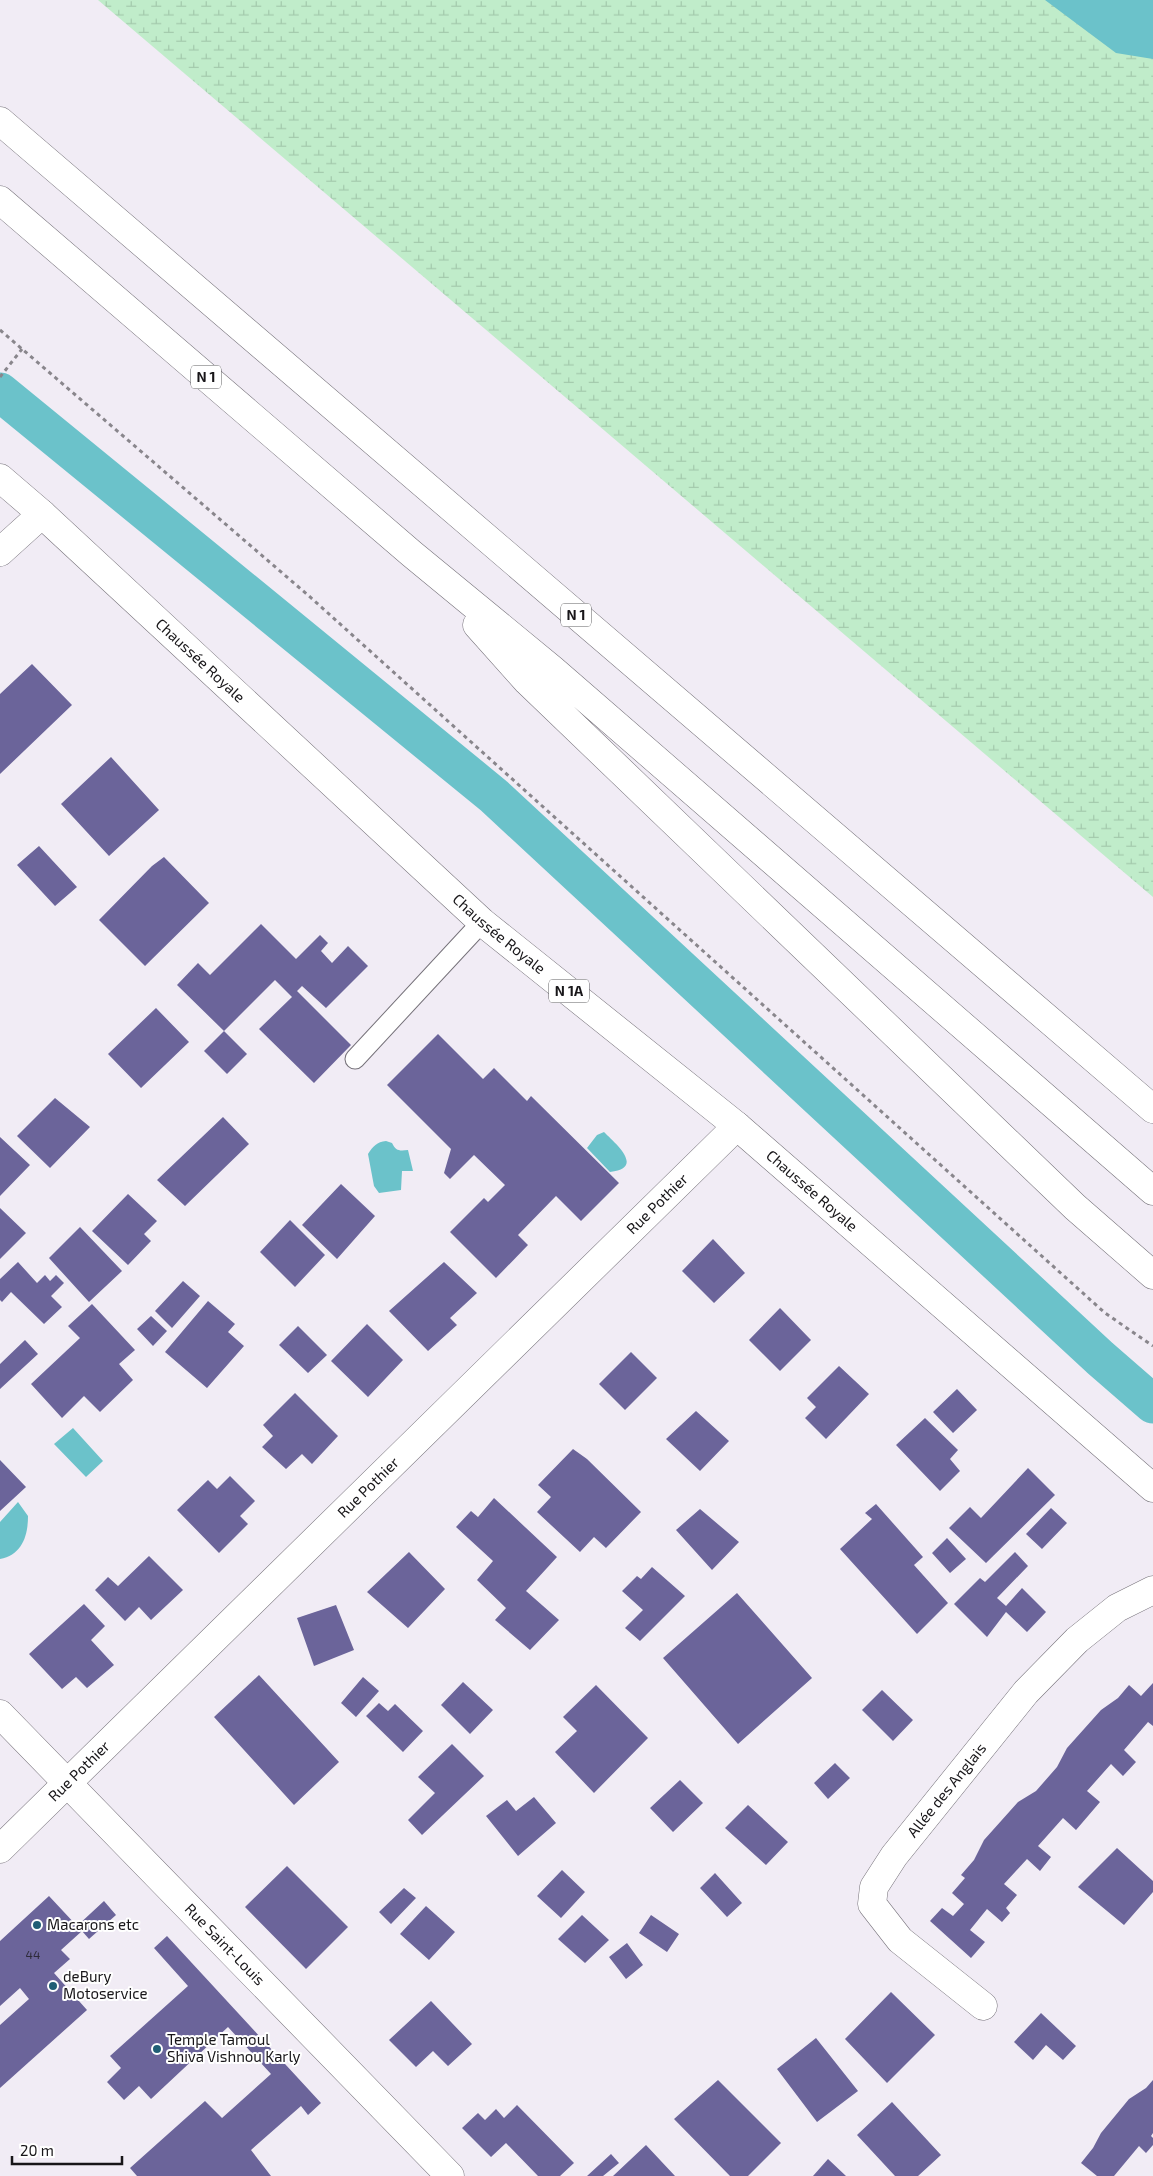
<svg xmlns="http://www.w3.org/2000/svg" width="1153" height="2176" font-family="'Exo 2',sans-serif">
  <defs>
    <pattern id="wetland-marsh" width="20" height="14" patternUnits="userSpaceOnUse" patternTransform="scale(1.25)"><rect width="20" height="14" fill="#c0ecca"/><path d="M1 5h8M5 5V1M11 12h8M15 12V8" fill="none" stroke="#a4caad"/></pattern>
  </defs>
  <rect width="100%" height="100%" fill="#f1ecf5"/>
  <!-- wetland -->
  <path fill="url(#wetland-marsh)" d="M98,0H1153V897Z"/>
  <!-- water -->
  <path fill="#6bc2ca" d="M1045,0H1153V59L1116,53Z
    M604,1132C616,1144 645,1168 610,1172L587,1148L597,1135Z
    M386,1141L392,1143C396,1151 399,1151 408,1150L413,1171H402L401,1190L379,1193L374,1186L368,1154C373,1146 377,1142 386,1141Z
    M73,1428L103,1461L86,1477L54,1444Z
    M18,1502L28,1516C28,1536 22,1555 0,1559V1522Z"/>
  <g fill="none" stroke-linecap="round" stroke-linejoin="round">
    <!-- canal -->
    <path stroke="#6bc2ca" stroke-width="39" d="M0,392L494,796L1100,1358L1153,1404"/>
  </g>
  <!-- building -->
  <path fill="#6b649a" d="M32,664L72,705L0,774V694Z
    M111,757L159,810L109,856L61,804Z
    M39,846L77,887L55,906L17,865Z
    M164,857L209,903L145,966L99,920L152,866Z
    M261,924L296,959L320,935L328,943L321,951L332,963L348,946L368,966L326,1008L302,986L297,991L351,1045L314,1083L259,1029L292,997L275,980L224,1031L177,985L198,963L210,975Z
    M156,1008L189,1042L141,1088L108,1054Z
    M224,1031L247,1054L227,1074L204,1051Z
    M438,1034L483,1079L494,1068L527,1101L531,1096L619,1183L581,1221L556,1196L518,1235L528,1245L496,1278L450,1232L484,1198L488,1202L505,1185L474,1155L450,1179L444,1173L451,1149L387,1085Z
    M55,1098L90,1127L50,1168L17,1136Z
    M223,1117L249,1144L185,1206L157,1180Z
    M0,1137L30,1165L0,1196Z
    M341,1184L375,1216L337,1259L302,1225Z
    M128,1194L157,1221L144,1234L151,1241L128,1265L92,1231Z
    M0,1208L26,1233L0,1259Z
    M290,1220L325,1255L295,1287L260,1252Z
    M80,1227L122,1271L89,1302L49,1258Z
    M713,1239L745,1273L714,1303L682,1271Z
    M18,1262L37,1283L45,1275L50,1281L56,1275L64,1283L51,1296L62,1307L44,1324L11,1292L2,1302L0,1300V1279Z
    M444,1262L477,1293L450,1318L457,1325L428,1351L389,1311Z
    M183,1281L200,1296L172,1328L155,1311Z
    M208,1301L235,1324L228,1332L244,1346L207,1388L165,1352Z
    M92,1304L135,1350L119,1364L133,1380L100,1412L84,1396L62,1418L31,1384L80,1338L68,1326Z
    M780,1308L811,1340L780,1371L749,1340Z
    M151,1316L167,1331L153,1346L137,1329Z
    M367,1324L403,1360L368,1397L331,1361Z
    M298,1326L327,1355L308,1373L279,1345Z
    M25,1340L38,1354L0,1389V1364Z
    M631,1352L657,1378L625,1410L599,1384Z
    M839,1366L869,1394L826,1439L805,1418L816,1407L807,1398Z
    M957,1389L977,1410L953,1433L933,1412Z
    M295,1393L338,1436L312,1464L302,1454L286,1469L262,1447L273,1436L263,1425Z
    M696,1411L729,1441L700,1471L666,1439Z
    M925,1418L958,1450L950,1459L960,1471L940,1491L896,1445Z
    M573,1449L587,1459L641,1512L606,1548L594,1537L580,1552L537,1512L551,1497L538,1485Z
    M0,1460L26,1487L0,1511Z
    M1028,1468L1055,1495L986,1563L949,1528L970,1507L981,1518Z
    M230,1476L255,1501L240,1516L248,1524L219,1553L177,1510L208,1480L217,1489Z
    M494,1498L557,1557L526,1591L559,1620L530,1650L495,1620L506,1608L477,1580L493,1561L456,1527L471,1511L478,1517Z
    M876,1504L923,1557L914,1565L948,1603L917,1634L840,1549L872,1519L865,1513Z
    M1051,1508L1067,1523L1042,1549L1026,1534Z
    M700,1509L739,1542L712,1570L676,1530Z
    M947,1538L966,1559L950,1573L932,1553Z
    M409,1552L445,1589L408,1628L367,1592Z
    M1015,1552L1028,1566L997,1598L1006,1606L1022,1588L1046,1612L1027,1632L1006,1612L987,1637L954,1604L980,1578L985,1582Z
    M149,1556L183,1590L151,1620L139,1607L125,1621L95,1590L108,1577L118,1586Z
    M652,1567L685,1596L640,1641L625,1628L643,1610L622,1591L637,1576L641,1579Z
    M737,1593L812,1678L738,1744L663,1658Z
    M84,1604L105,1626L91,1640L114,1665L87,1688L76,1677L62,1689L29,1654Z
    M336,1605L354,1650L314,1666L297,1618Z
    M259,1675L339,1762L294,1805L214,1717Z
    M363,1677L379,1691L356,1717L341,1703Z
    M463,1682L493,1710L470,1734L441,1705Z
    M1153,1683V1726L1148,1722L1124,1750L1136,1762L1123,1776L1111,1764L1087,1791L1100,1802L1076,1830L1063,1818L1038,1846L1051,1857L1040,1871L1027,1859L1004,1884L1017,1895L1006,1908L1010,1913L1002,1922L987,1909L970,1930L985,1942L971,1958L930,1921L942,1908L953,1916L964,1904L952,1893L965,1878L961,1875L974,1860L984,1840L1018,1802L1036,1791L1057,1767L1067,1748L1101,1710L1118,1698L1129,1685L1141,1696Z
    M596,1685L648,1738L594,1793L555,1752L577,1731L563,1717Z
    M882,1690L913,1720L893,1741L862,1710Z
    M379,1703L388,1711L395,1704L423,1731L403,1752L366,1716Z
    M452,1744L484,1776L422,1835L408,1820L435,1793L418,1777Z
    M835,1763L850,1778L828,1799L814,1783Z
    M680,1780L703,1803L673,1832L650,1808Z
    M534,1797L556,1823L518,1856L486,1816L507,1800L516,1811Z
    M748,1805L788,1842L766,1865L725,1828Z
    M1117,1848L1153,1881V1892L1124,1925L1078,1887Z
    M287,1866L348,1927L306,1969L245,1907Z
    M562,1870L585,1892L561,1918L537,1896Z
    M715,1873L742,1903L727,1917L700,1888Z
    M404,1888L416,1898L391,1924L379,1912Z
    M49,1896L77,1926L104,1901L116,1915L89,1939L82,1931L61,1950L70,1959L54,1973L87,2010L0,2088V2025L29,1999L20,1988L0,2006V1941Z
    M426,1906L455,1932L429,1960L400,1934Z
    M582,1915L609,1940L585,1963L558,1939Z
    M651,1915L679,1934L667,1952L639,1933Z
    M167,1936L321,2103L308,2115L301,2106L251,2150L271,2176H137L130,2168L205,2101L222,2118L271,2074L228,2027L151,2099L139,2086L124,2100L107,2082L121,2068L110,2056L188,1986L154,1948Z
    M627,1943L643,1965L626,1979L609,1957Z
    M891,1992L935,2035L887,2083L845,2039Z
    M431,2001L472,2044L448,2066L433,2051L416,2067L389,2040Z
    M1041,2013L1076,2046L1063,2060L1046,2045L1033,2060L1014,2042Z
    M816,2038L858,2091L817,2122L777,2069Z
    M718,2080L781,2143L748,2176H730L674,2119Z
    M1153,2080V2133L1151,2136L1153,2138V2145L1146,2153L1139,2146L1114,2176H1097L1081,2163L1093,2148L1101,2133L1129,2099L1146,2088Z
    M892,2102L941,2155L918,2176H895L857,2135Z
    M517,2105L574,2163L560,2176H538L506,2143L491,2157L462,2128L478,2113L485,2120L496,2109L504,2118Z
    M646,2145L675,2176H613Z
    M611,2154L619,2163L603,2176H587Z
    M828,2159L846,2176H813Z"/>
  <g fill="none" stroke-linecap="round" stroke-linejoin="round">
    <defs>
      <path id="service" d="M355,1059L482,922"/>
      <g id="minor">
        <path d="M0,552L42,514"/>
        <path id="s1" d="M0,1849L737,1126"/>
        <path id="s2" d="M983,2006L900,1940L872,1904L874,1887L894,1856L1026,1692L1077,1640L1117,1608L1153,1590"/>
      </g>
      <g id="tertiary">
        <path id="s3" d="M0,1714L450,2176"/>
      </g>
      <g id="primary">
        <path id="s4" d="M0,478L42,514L482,922L737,1126L1153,1488"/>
      </g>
      <path id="trunk" d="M0,121L1153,1109
        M0,200L412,554L553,670L1153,1191
        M477,625L527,681L1075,1207L1153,1275"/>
    </defs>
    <!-- service casing -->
    <use href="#service" stroke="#76727a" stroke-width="21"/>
    <!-- minor casing -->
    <use href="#minor" stroke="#76727a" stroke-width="29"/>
    <!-- tertiary casing -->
    <use href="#tertiary" stroke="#76727a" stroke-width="29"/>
    <!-- primary casing -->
    <use href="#primary" stroke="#76727a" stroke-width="29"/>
    <!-- trunk casing -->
    <use href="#trunk" stroke="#76727a" stroke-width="29"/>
    <!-- path -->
    <path stroke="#89868c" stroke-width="3" stroke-dasharray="4 4" stroke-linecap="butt" d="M0,330L309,596L1105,1313L1153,1346
      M0,377L22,349"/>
    <!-- service -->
    <use href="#service" stroke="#fff" stroke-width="19"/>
    <!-- minor -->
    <use href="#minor" stroke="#fff" stroke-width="28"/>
    <!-- tertiary -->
    <use href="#tertiary" stroke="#fff" stroke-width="28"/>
    <!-- primary -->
    <use href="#primary" stroke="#fff" stroke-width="28"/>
    <!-- trunk -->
    <use href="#trunk" stroke="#fff" stroke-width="28"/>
  </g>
  <!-- markers -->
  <g fill="#205e75" stroke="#fff" stroke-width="2">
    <circle cx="37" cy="1925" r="5"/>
    <circle cx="53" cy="1986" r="5"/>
    <circle cx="157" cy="2049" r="5"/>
  </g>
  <g text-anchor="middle" stroke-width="4" stroke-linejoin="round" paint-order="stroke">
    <!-- number labels -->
    <g font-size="12" fill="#2d2a39">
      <text x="33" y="1959">44</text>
    </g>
    <!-- shield labels -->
    <g fill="#fff" stroke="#5d5c5e" stroke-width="1">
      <rect x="191" y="365.5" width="30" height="23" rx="4"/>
      <rect x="561" y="603.5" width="30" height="23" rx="4"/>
      <rect x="549" y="979.5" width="40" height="23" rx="4"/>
    </g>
    <g font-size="14" font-weight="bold" fill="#181619">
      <text x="206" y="382">N 1</text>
      <text x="576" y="620">N 1</text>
      <text x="569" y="996">N 1A</text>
    </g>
    <!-- street labels -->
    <g font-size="15" fill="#181619" stroke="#fff">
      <text dy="5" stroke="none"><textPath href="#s4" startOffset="271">Chaussée Royale</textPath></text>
      <text dy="5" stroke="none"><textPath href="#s4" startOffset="676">Chaussée Royale</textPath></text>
      <text dy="5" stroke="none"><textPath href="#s4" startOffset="1081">Chaussée Royale</textPath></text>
      <text dy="5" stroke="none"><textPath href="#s1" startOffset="921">Rue Pothier</textPath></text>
      <text dy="5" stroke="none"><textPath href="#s1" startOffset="516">Rue Pothier</textPath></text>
      <text dy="5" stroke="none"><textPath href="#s1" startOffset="111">Rue Pothier</textPath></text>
      <text dy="5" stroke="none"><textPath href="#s2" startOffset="290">Allée des Anglais</textPath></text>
      <text dy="5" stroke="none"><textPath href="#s3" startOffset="322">Rue Saint-Louis</textPath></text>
    </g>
    <!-- poi labels -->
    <g font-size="15" fill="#181619" stroke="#fff" text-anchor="start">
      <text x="47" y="1930">Macarons etc</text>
      <text x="63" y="1982">deBury<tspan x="63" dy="17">Motoservice</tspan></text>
      <text x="167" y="2045">Temple Tamoul<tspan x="167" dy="17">Shiva Vishnou Karly</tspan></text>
    </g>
  </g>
  <!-- scale -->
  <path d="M12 2156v8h110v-8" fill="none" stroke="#181619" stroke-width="2.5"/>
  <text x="20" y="2156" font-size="15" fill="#181619" stroke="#ffffff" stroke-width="4" paint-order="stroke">20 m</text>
</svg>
